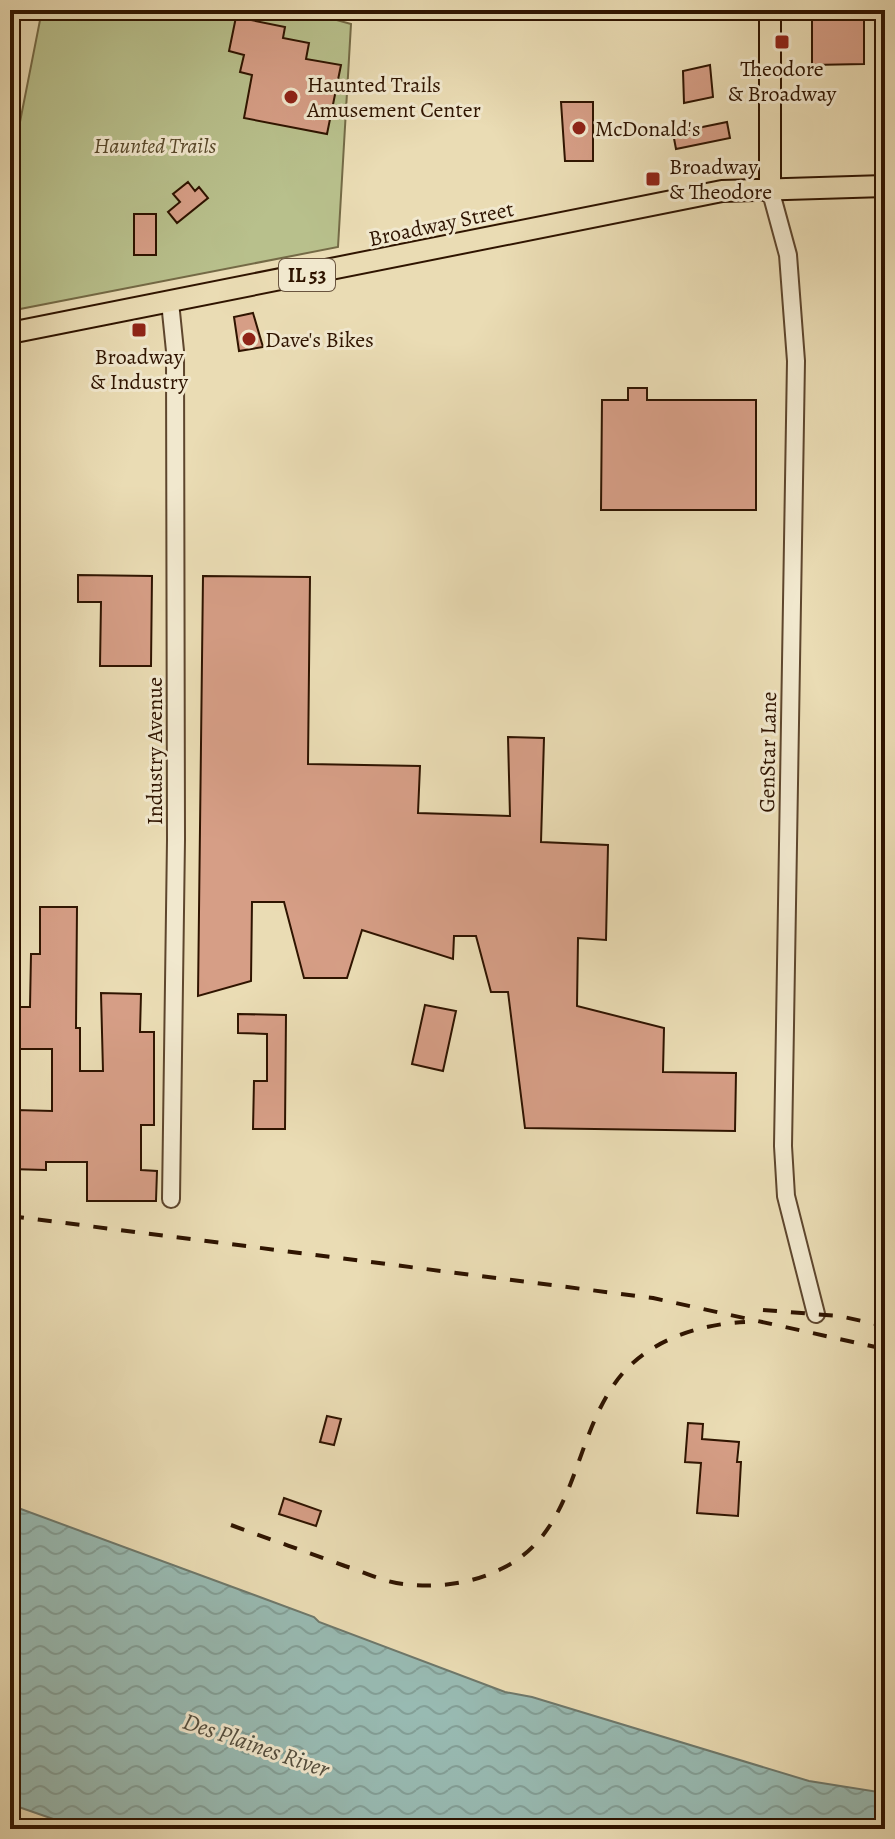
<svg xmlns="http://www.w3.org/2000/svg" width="895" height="1839" font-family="Alegreya,serif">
  <defs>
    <pattern id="water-waves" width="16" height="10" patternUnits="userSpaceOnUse" patternTransform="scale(2)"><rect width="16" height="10" fill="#98bab2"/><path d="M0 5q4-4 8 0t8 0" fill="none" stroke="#839f97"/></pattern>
  </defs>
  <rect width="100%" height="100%" fill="#eadcb4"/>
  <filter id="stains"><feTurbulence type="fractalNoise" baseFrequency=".0025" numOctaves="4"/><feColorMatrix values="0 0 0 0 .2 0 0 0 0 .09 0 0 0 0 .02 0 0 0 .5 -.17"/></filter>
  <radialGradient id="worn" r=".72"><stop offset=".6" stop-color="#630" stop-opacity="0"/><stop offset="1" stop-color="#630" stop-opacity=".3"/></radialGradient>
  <!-- park -->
  <path fill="#b8c08c" stroke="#746a46" stroke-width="2" d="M42,10H301L351,24L338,247L20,309L18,132Z"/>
  <!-- water -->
  <path fill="url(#water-waves)" stroke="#6e786b" stroke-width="2" d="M10,1505L314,1617L319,1622L505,1692L532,1697L809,1781L885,1793V1829H82L10,1804Z"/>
  <!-- building -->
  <path fill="#d69e86" stroke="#2f1400" stroke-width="2" d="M864,12V64L812,65V13Z
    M236,17L285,27L283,38L309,43L306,59L341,65L327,134L244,118L252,75L240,72L244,55L229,51Z
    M710,65L713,97L684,103L683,71Z
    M561,102H593V161H565Z
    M727,122L730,138L676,149L673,133Z
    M188,182L195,191L199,187L208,198L177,223L168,212L180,202L173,194Z
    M134,214H156V255H134Z
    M253,313L263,347L239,351L234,317Z
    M628,388H647V400H756V510H601L602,400H628Z
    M78,575L152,576L151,666H100L101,602H78Z
    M203,576L310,577L308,764L420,766L418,813L510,816L508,737L544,738L541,842L608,845L606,940L578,938L577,1006L664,1028L663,1072L736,1073L735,1131L525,1128L508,992H491L476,936H454L453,959L362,930L347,978H304L284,902H252L251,981L198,996Z
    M40,907H77L76,1028H80V1071H103L101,993L141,994L140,1032H154V1125H141V1170L157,1171L156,1201H87V1162H46V1170L10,1169V1151L16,1152V1110L52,1111V1049H10V1007H30L31,954H40Z
    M425,1005L456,1011L443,1071L412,1064Z
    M238,1014L286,1015L285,1129H253L254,1081H267V1034L238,1033Z
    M327,1416L341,1419L334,1445L320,1442Z
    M688,1423L703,1424L702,1439L739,1442L737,1462H741L738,1516L697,1513L701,1463L685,1462Z
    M284,1498L321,1511L316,1526L279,1514Z"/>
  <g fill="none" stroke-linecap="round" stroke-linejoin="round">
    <defs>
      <path id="minor" d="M770,189L788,255L796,361L783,1146L786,1196L816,1314
        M170,302L175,351L176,840L171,1199"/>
      <path id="major" d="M770,189V10
        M10,333L722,191L885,186"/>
    </defs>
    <!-- minor casing -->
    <use href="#minor" stroke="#5e462d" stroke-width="20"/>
    <!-- major casing -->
    <use href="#major" stroke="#2f1400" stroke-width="24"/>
    <!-- minor -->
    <use href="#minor" stroke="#f1e8ce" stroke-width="16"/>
    <!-- major -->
    <use href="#major" stroke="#eadcb4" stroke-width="20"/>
    <!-- rail -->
    <path stroke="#2f1400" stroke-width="4" stroke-dasharray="14 14" stroke-linecap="butt" d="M10,1216L653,1298L885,1349
      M763,1310L839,1316L885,1326
      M231,1525C269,1539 307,1552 345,1566C364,1572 384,1582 403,1584C438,1588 472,1584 503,1568C575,1532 572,1446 613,1386C641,1343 696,1324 745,1322"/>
  </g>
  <!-- markers -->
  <g fill="#8f2418" stroke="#f1e8ce" stroke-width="3">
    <rect x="774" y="34" width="16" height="16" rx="4"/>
    <circle cx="291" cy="97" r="8"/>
    <circle cx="579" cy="128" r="8"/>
    <rect x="645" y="171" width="16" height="16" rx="4"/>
    <rect x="131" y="322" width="16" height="16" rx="4"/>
    <circle cx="249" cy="339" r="8"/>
  </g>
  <g text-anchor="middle" stroke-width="6" stroke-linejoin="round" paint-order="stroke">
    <!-- shield labels -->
    <rect fill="#f1e8ce" stroke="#69543e" stroke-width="2" x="279" y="259" width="56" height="32" rx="6"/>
    <g font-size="20" font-weight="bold" fill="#2f1400">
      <text x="307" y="282">IL 53</text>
    </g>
    <!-- poi labels -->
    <g font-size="22" fill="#2f1400" stroke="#f1e8ce" text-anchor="start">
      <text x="782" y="76" text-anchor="middle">Theodore<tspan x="782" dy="25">&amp; Broadway</tspan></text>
      <text x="307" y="92">Haunted Trails<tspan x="307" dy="25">Amusement Center</tspan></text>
      <text x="595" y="136">McDonald's</text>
      <text x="669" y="174">Broadway<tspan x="669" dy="25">&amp; Theodore</tspan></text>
      <text x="265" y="347">Dave's Bikes</text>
      <text x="139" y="364" text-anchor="middle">Broadway<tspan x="139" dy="25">&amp; Industry</tspan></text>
    </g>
    <!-- park labels -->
    <g font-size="22" font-style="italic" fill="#58482a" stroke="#f1e8ce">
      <text x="155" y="153">Haunted Trails</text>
    </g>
    <!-- street labels -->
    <g font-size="22" fill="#2f1400" stroke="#f1e8ce">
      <text transform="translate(441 223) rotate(-12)" y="8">Broadway Street</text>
      <text transform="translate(154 751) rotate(-90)" y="8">Industry Avenue</text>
      <text transform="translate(767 752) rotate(-89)" y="8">GenStar Lane</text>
    </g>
    <!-- water labels -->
    <g font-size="24" font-style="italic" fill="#544e3e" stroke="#f1e8ce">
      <text transform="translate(256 1745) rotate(19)" y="8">Des Plaines River</text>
    </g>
  </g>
  <!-- margin -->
  <rect width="895" height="1839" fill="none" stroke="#eadcb4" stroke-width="40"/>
  <rect x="12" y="12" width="871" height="1815" fill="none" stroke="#2f1400" stroke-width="4"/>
  <rect x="20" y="20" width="855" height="1799" fill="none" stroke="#2f1400" stroke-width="2"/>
  <rect width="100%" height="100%" filter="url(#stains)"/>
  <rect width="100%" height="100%" fill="url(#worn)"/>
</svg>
